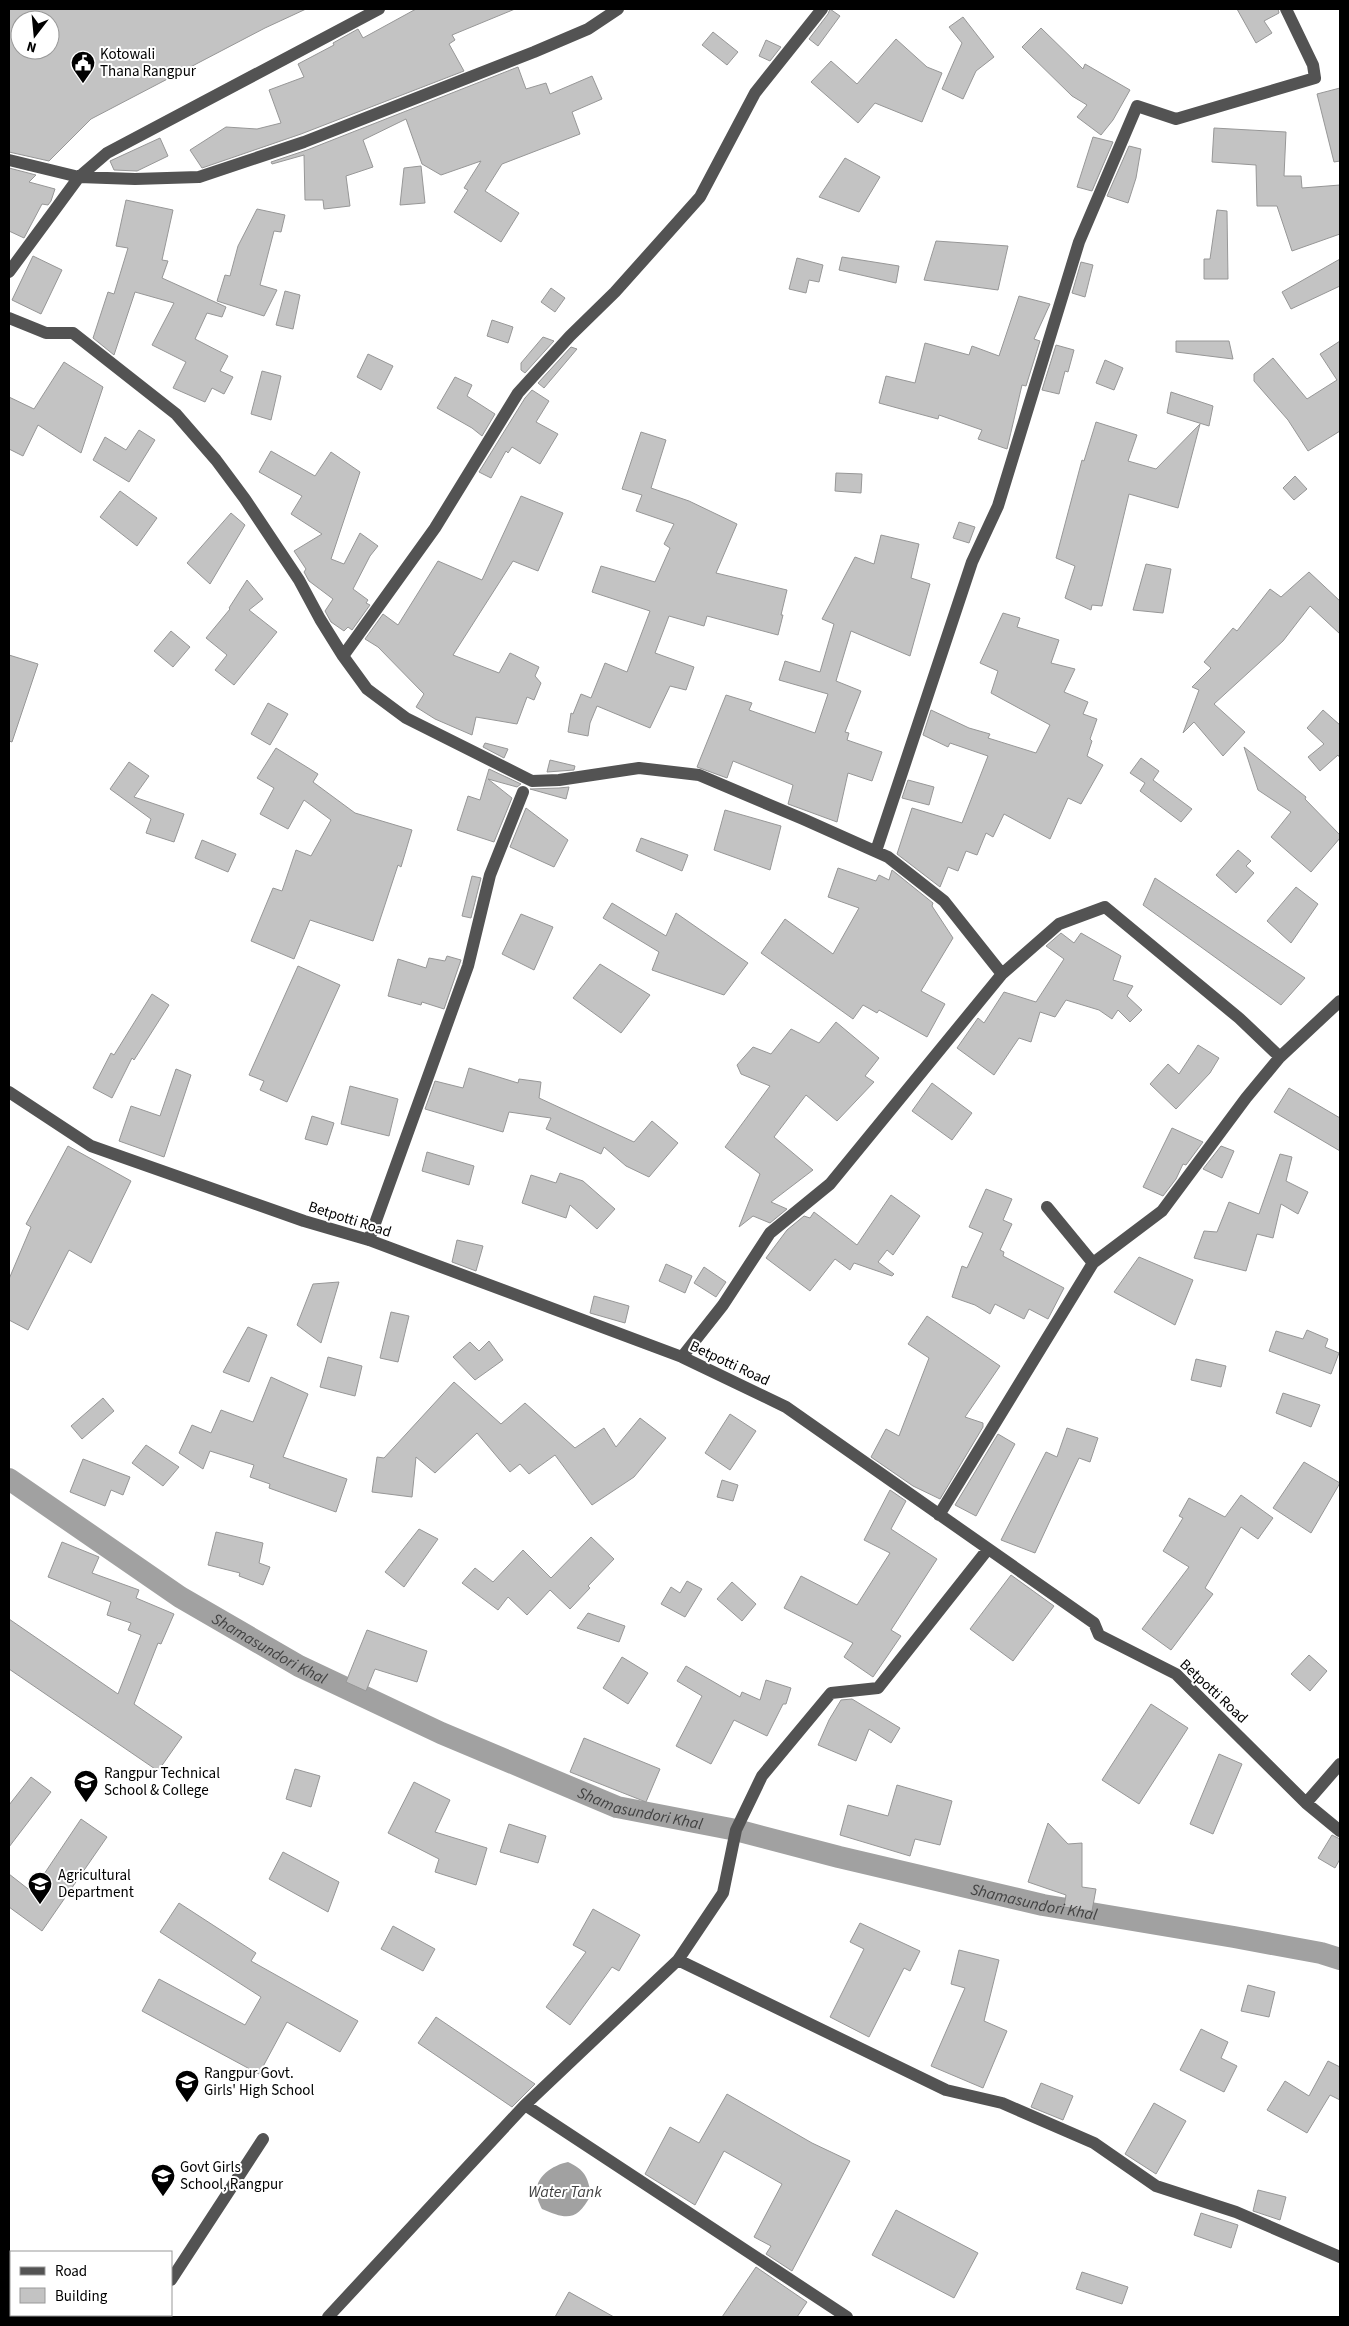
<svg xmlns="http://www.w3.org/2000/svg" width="1349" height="2326" font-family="'Source Sans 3',sans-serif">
  <rect width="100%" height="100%" fill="#fff"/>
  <!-- water -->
  <path fill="#a1a1a1" d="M568,2162C585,2170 588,2177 591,2195C577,2221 567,2220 542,2209C540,2205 537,2199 537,2194C534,2177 553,2165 568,2162Z"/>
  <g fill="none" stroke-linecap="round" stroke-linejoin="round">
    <!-- canal -->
    <path stroke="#a1a1a1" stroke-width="22" id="s1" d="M9,1479L180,1597L299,1666L441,1733L617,1807L736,1830L839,1857L1043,1905L1234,1937L1321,1953L1340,1959"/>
  </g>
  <!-- building -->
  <path fill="#c3c3c3" stroke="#979797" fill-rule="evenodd" d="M9,9H306L265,28L91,119L49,161L9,152ZM20,20H50V50H20Z
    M416,9H515L452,35L455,40L449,44L464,71L301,134L202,168L190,150L226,127L257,129L281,123L269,90L304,77L298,64L334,45L333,43L358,29L363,38Z
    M830,9L840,16L818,46L809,39L828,14Z
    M1237,9H1278L1279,13L1264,21L1272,33L1256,43Z
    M963,17L994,57L976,71L963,99L942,89L962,43L949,27Z
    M1041,28L1083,69L1085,64L1130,90L1113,120L1101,135L1077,117L1087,105L1072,96L1022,47Z
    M713,32L738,52L727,65L702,45Z
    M896,39L927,67L942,73L922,122L875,103L858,123L811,82L831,61L857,84Z
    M766,40L781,47L770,61L759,56Z
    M518,67L526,89L546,83L550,94L592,76L602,99L572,112L580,134L502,164L485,191L519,213L501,242L454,212L468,190L464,188L481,161L441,175L422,164L406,119L363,140L373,167L346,176L350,206L324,209L323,200H305L304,155L272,164L271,162L307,150Z
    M1340,88V161L1334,162L1317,94Z
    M1214,128L1286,132L1284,176H1301L1302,188L1340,185V234L1292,251L1277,206H1257L1256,165L1212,162Z
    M1093,137L1113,142L1092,191L1077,187Z
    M160,138L168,156L137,171L114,170L110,161Z
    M1129,146L1141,149L1136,178L1128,203L1107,196Z
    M845,158L880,177L859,212L819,197Z
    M421,166L425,203L400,205L404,168Z
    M9,168L36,175L29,182L55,189L51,201L48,205L42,204L24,238L9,231Z
    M126,200L173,210L162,260L168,261L162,278L226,307L222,317L207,313L195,339L228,356L220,371L233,377L224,394L212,388L205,402L173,388L186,362L152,345L174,303L135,292L114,355L93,338L108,292L114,294L128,248L116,246Z
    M257,209L285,215L281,232L274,231L260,285L277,290L264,316L217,301L225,275L230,276L238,246Z
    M1217,210L1227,211L1228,279H1204V259H1210Z
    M936,241L1008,246L998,290L924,280Z
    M33,256L62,270L41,314L12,300Z
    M842,257L899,266L896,283L839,270Z
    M797,258L823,265L819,282L809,280L806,293L789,289Z
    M1340,259V286L1291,309L1282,292Z
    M1081,262L1093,265L1085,297L1072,293Z
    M551,288L565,298L555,312L541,302Z
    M285,291L300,295L293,329L276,325Z
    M1019,296L1050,304L1034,339L1040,341L1026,386L1022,385L1007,449L978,439L982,430L939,415L938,419L879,403L886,376L915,383L925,343L969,355L972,346L999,356Z
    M492,320L513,327L508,343L487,336Z
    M543,337L554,341L525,373L521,370V363Z
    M1176,341H1229L1233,359L1176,352Z
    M1340,341V431L1308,451L1288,420L1254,381V374L1273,358L1307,399L1337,380L1320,354Z
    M1056,345L1074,350L1068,372L1065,371L1059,394L1042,390Z
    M571,347L577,349L544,388L538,383Z
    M368,354L393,366L381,390L357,377Z
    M1105,360L1123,368L1114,390L1096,383Z
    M64,362L103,387L81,453L38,425L23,456L9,449V397L34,409Z
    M262,371L281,376L271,420L251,414Z
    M455,377L472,385L467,396L495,414L482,436L472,428L437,408Z
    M532,390L549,401L536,422L558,434L540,464L512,447L508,453L506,451L491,478L479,472L525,398Z
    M1171,392L1213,406L1209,426L1167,413Z
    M1096,422L1137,435L1128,461L1156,469L1200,424L1178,508L1129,494L1102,606L1092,605L1091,610L1065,598L1075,566L1056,558L1082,460L1084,461Z
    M139,430L155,440L129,482L93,460L105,437L126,450Z
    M641,432L666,440L651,488L689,501L737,524L716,573L787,590L781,615H783L778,635L707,616L704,626L669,616L655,653L694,667L686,690L670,686L650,728L597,706L590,723L588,736L568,732L571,713L573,714L581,694L591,698L605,663L627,672L650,611L592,592L601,566L655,582L670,548L664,544L674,524L636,511L642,495L622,489Z
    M271,451L315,476L331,452L360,472L331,559L344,564L360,533L378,546L370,556L353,589L368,600L366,603L370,605L352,630L348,627L344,631L331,622L325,611L333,599L309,581L304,572L306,569L294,551L322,534L291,514L302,496L259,472Z
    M836,473L862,474L861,493L835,491Z
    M1295,476L1307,489L1294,500L1283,488Z
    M120,491L157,518L137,546L100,517Z
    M521,496L563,513L538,571L513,561L453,655L499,673L510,653L539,667L535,676L541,683L534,700L527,697L517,724L476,717L472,735L435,719L416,707L424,694L378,647L365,639L383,614L398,625L438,561L482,580Z
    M231,513L245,525L210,584L187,563Z
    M959,522L975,527L969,543L953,538Z
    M881,535L919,544L911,578L930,584L910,656L851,631L836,681L861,691L845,732L849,733L847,740L882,752L872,781L848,773L837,822L788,804L793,785L733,761L727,778L697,767L726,695L752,703L749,710L815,733L828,694L779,680L785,661L820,672L834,624L822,619L855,557L874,564Z
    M1146,564L1171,569L1163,613L1133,610Z
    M1309,572L1340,601V634L1310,606L1283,641L1214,704L1245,732L1223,756L1194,722L1183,733L1199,690L1192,687L1211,668L1204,662L1233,628L1237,631L1270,589L1281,597Z
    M247,580L263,599L249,610L277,632L234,685L215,670L227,655L206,638L230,609L229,608Z
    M1003,613L1020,618L1017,627L1059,640L1051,663L1075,669L1064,692L1088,702L1083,714L1097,719L1090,739L1092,741L1087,756L1103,765L1081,804L1068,798L1050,839L1004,814L993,837L986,833L977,855L966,851L958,871L948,867L940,887L897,854L912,808L962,823L988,756L950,743L948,747L923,735L931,710L969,728L990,734L988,738L1036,753L1050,725L991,693L998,671L980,663Z
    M171,631L190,647L173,667L154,651Z
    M9,655L38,664L12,742L9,741Z
    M268,703L288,714L270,745L251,734Z
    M1323,710L1340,725V758L1338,755L1320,771L1308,757L1324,744L1307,728Z
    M485,743L508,749L504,758L483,747Z
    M1244,747L1306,797L1305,799L1340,835V838L1311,872L1271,837L1291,812L1258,790Z
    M276,748L318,774L313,782L355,813L412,830L401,867L398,865L373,941L310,920L294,959L251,941L273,888L282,891L296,850L311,856L331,820L304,800L288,829L260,814L274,788L257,778Z
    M1141,758L1159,771L1153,780L1192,809L1181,822L1140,791L1145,783L1130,773Z
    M550,760L575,766L574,770L547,772Z
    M129,762L149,776L134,797L184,814L174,842L146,833L151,819L110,789Z
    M489,769L521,784L517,787L488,779L512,798L494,842L457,830L468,796L480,800Z
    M908,780L934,787L929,805L902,798Z
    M569,787L566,799L530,789L559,788Z
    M526,808L568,840L554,867L510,847Z
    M725,810L781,826L770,870L714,850Z
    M641,838L688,855L682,871L636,851Z
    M202,840L236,854L228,872L195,858Z
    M1238,850L1251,861L1246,866L1254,873L1236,893L1216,875Z
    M838,868L876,881L879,875L889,880L892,870L933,903L932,906L953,938L921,991L945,1004L927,1037L879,1010L877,1013L863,1005L853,1019L761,953L785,919L833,954L859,908L828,897Z
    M472,876L481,878L471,918L462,916Z
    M1155,878L1237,933L1305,978L1281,1005L1143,905Z
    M1296,887L1318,904L1291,943L1267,921Z
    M612,903L666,936L676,913L748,963L724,995L652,970L659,952L603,918Z
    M521,914L553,927L534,970L502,954Z
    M1061,933L1074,943L1081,933L1121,956L1113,980L1133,986L1127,996L1142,1010L1130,1022L1118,1010L1112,1019L1099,1010L1066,1000L1055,1017L1040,1012L1031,1042L1019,1038L994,1075L957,1048L978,1018L984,1023L1004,992L1036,1002L1064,959L1046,946Z
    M447,956L461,960L444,1009L422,1002L421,1005L388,996L398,959L426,968L429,958L445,961Z
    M600,964L650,995L621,1033L573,998Z
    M298,966L340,985L287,1102L260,1090L264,1081L249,1075Z
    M152,994L169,1005L134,1060L132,1058L112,1098L93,1088L111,1053L114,1055Z
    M836,1022L879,1058L865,1076L874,1082L837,1121L806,1095L774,1137L813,1170L771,1202L787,1209L770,1223L753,1216L739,1227L760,1174L725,1147L770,1086L741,1074L737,1065L753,1047L771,1054L791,1029L819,1043Z
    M1198,1045L1219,1058L1210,1073L1176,1109L1150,1084L1168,1064L1179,1074Z
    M469,1068L518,1083L519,1079L541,1082L539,1098L634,1142L652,1121L678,1143L649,1177L626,1166L604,1147L601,1154L546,1129L551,1118L509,1112L503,1132L425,1109L435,1081L463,1088Z
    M176,1069L191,1075L164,1157L119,1141L131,1106L160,1116Z
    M932,1083L972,1113L952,1140L912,1111Z
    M350,1086L398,1099L389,1136L341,1124Z
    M1289,1088L1340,1118V1151L1274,1112Z
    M312,1116L334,1123L327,1145L305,1139Z
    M1172,1128L1203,1142L1186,1165L1183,1164L1176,1179L1163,1196L1143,1187Z
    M68,1146L131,1181L91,1263L69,1250L28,1330L9,1320V1279L31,1227L26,1224Z
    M1221,1146L1234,1151L1222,1178L1203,1169Z
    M427,1152L474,1166L469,1185L422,1171Z
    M1280,1154L1292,1157L1286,1181L1308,1192L1298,1214L1281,1204L1273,1238L1257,1234L1246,1271L1194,1258L1204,1231L1217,1232L1229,1202L1259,1214Z
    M560,1173L583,1181L615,1209L597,1229L570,1205L566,1218L522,1203L531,1175L556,1183Z
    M986,1189L1012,1199L1003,1220L1012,1224L1000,1250L1004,1252L1003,1256L1064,1288L1048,1319L1029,1309L1024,1319L995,1304L990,1314L975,1305L952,1297L962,1266L967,1268L983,1233L969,1227Z
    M891,1195L920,1216L893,1255L887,1250L878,1262L894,1274L892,1276L854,1263L850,1270L835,1259L810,1291L766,1258L787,1230L804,1216L810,1218L814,1212L857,1245Z
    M457,1240L483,1246L476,1271L452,1262Z
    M1139,1257L1193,1280L1175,1325L1114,1292Z
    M666,1264L692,1276L685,1293L659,1281Z
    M704,1267L726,1282L716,1297L694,1283Z
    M339,1282L321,1343L297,1325L313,1284Z
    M594,1296L629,1306L625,1323L590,1313Z
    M391,1312L409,1316L398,1362L380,1358Z
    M927,1316L1000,1366L965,1417L983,1423V1427L940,1499L913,1486L871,1457L886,1429L899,1436L929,1358L908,1344Z
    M248,1327L267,1335L249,1382L223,1372Z
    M1307,1330L1328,1339L1325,1347L1339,1353L1331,1374L1269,1351L1276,1331L1303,1339Z
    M489,1341L503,1360L475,1380L453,1357L470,1342L479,1351Z
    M328,1357L362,1366L355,1396L320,1387Z
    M1196,1359L1226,1366L1221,1387L1191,1380Z
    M271,1377L308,1394L283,1457L347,1479L336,1512L269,1488L270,1484L250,1477L254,1465L210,1451L203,1469L179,1453L192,1425L211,1433L221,1410L253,1422Z
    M454,1382L501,1424L525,1403L575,1448L604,1428L616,1447L640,1418L666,1438L634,1477L592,1505L555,1455L529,1474L520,1464L510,1472L477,1433L435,1473L416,1457L412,1497L372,1492L377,1457L384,1458Z
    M1283,1393L1320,1405L1311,1427L1276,1413Z
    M103,1398L114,1411L82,1439L71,1426Z
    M730,1414L756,1431L730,1470L705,1453Z
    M1067,1428L1098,1438L1090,1462L1079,1458L1035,1553L1001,1540L1046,1452L1057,1457Z
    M998,1434L1015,1444L976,1516L955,1505Z
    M146,1445L179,1467L163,1486L132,1463Z
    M83,1459L130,1477L123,1495L111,1490L105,1506L70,1492Z
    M1304,1462L1340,1483L1311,1533L1273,1508Z
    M722,1480L738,1485L733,1501L717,1497Z
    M890,1490L906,1501L891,1529L937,1559L891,1630L901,1636L873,1677L844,1657L853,1643L784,1608L801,1576L857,1605L890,1553L864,1540Z
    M1241,1495L1273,1518L1258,1539L1241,1527L1205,1588L1213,1594L1171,1650L1142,1629L1189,1567L1163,1551L1183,1518L1179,1516L1189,1498L1225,1517Z
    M419,1529L438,1539L404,1587L385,1572Z
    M216,1532L263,1543L259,1563L270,1567L263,1585L239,1576L240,1573L208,1565Z
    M591,1537L614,1559L588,1586L590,1588L570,1609L550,1590L527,1615L508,1597L498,1610L462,1583L475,1568L493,1582L523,1550L551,1578Z
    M62,1542L99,1557L92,1573L139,1590L136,1598L174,1614L161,1644L158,1643L134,1704L182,1737L158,1771L9,1669V1619L118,1694L141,1635L128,1630L131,1623L107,1615L111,1602L48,1577Z
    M1011,1575L1054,1606L1013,1661L970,1629Z
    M687,1581L702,1589L685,1617L661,1604L671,1587L680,1593Z
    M732,1582L756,1604L742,1621L717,1599Z
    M588,1613L625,1626L619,1642L577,1628Z
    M367,1630L427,1651L417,1682L375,1669L366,1691L346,1682Z
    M1309,1655L1327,1671L1310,1691L1291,1674Z
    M622,1657L648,1673L628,1704L603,1688Z
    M686,1666L740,1697L742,1692L760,1700L766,1680L791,1688L786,1704H783L767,1736L734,1720L711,1764L676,1746L702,1696L677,1681Z
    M852,1699L900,1728L891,1743L869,1729L856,1761L818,1745L829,1720L841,1700Z
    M1151,1704L1188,1728L1139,1804L1102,1780Z
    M584,1738L660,1769L646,1802L570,1772Z
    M1219,1754L1242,1764L1213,1834L1190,1824Z
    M295,1769L320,1776L311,1807L286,1799Z
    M31,1777L51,1792L9,1847V1805Z
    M414,1782L450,1800L435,1832L487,1848L476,1885L435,1872L439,1859L388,1833Z
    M897,1785L952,1801L940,1845L915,1839L910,1856L840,1835L848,1805L888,1816Z
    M81,1819L107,1837L42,1931L9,1907V1874L32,1892Z
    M1048,1823L1068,1844L1082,1843V1887L1096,1889L1092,1911L1064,1907L1066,1895L1028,1882Z
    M509,1824L546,1836L538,1863L500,1852Z
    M1332,1835L1340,1839V1859L1335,1868L1318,1858Z
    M283,1852L339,1882L328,1912L269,1879Z
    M179,1903L256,1953L251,1961L358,2021L340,2052L287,2022L259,2074L142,2011L159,1979L245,2025L261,1997L160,1932Z
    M593,1909L640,1935L619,1971L612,1967L570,2025L546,2007L586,1952L573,1945Z
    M860,1923L920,1951L910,1971L904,1968L869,2037L830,2017L864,1949L850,1942Z
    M393,1926L435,1949L423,1971L381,1949Z
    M959,1950L999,1960L984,2021L1007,2031L983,2088L931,2066L965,1988L951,1984Z
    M1248,1985L1275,1992L1269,2017L1241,2011Z
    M436,2017L535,2084L512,2107L418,2043Z
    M1201,2029L1228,2042L1221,2058L1237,2066L1224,2092L1180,2070Z
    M1328,2061L1340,2067V2100L1330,2095L1307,2133L1267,2110L1285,2081L1309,2096Z
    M1041,2083L1073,2096L1063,2120L1031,2107Z
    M727,2094L812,2143L850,2161L792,2271L766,2254L771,2246L754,2237L782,2184L724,2151L695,2205L645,2174L670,2127L699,2143Z
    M1154,2103L1186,2121L1156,2174L1125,2154Z
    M1258,2190L1286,2197L1280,2220L1253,2211Z
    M896,2210L978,2253L954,2298L872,2255Z
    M1201,2213L1238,2225L1231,2248L1194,2235Z
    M756,2267L807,2302L797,2317H722Z
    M1082,2272L1128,2287L1122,2304L1076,2289Z
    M569,2292L614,2317H555Z"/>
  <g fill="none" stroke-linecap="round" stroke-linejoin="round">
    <!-- minor -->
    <path stroke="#535353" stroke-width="12" d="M9,160L79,177L135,179L199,177L304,142L534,52L588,29L618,9
      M9,272L79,177L107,153L379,9
      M9,318L46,333H73L176,414L216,460L245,499L299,580L320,619L343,656L367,689L406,718L532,781L559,780L639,768L699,775L803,819L888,857L944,901L1002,974
      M343,656L435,528L518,393L570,336L615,292L700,197L755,93L822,9
      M876,851L972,562L998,506L1079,242L1137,106L1176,119L1315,78L1313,65L1286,9
      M9,1092L91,1146L304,1221L369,1240L682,1357L786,1407L1094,1623L1099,1635L1176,1674L1306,1803L1340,1831
      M1047,1207L1093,1263
      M369,1240L468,966L490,875L523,792
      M682,1357L723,1305L770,1233L830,1184L1002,974L1059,924L1105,907L1239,1018L1280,1057
      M939,1515L1093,1263L1162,1211L1246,1098L1280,1057L1340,1001
      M1306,1803L1340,1764
      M678,1960L946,2090L1002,2103L1094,2143L1156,2186L1236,2212L1340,2257
      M525,2105L847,2317
      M171,2280L263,2139
      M147,2317L149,2315
      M328,2317L525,2105L678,1960L723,1893L736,1830L762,1776L831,1693L878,1688L988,1549"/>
  </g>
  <!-- icons -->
  <defs>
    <symbol id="civic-pin" viewBox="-11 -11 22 30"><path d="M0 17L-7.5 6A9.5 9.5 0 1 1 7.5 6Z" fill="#000" stroke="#fff"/><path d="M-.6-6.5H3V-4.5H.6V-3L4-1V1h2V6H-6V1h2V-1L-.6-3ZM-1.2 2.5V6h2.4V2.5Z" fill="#fff"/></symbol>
    <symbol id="school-pin" viewBox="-11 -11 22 30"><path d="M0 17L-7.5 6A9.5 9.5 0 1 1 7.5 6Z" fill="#000" stroke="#fff"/><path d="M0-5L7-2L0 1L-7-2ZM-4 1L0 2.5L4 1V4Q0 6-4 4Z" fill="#fff"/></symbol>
  </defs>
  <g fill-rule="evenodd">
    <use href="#civic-pin" x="69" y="49" width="28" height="38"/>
    <use href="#school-pin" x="72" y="1768" width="28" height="38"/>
    <use href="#school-pin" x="26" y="1870" width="28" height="38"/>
    <use href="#school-pin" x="173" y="2068" width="28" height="38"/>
    <use href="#school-pin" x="149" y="2162" width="28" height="38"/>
  </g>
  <g text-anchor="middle" stroke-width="4" stroke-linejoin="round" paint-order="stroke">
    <!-- poi labels -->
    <g font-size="15" fill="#000" stroke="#fff" text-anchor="start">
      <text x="100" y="59">Kotowali<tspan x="100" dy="17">Thana Rangpur</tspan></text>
      <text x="104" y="1778">Rangpur Technical<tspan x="104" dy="17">School &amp; College</tspan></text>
      <text x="58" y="1880">Agricultural<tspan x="58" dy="17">Department</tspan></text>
      <text x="204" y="2078">Rangpur Govt.<tspan x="204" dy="17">Girls' High School</tspan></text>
      <text x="180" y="2172">Govt Girls<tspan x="180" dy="17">School, Rangpur</tspan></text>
    </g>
    <!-- street labels -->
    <g font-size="15" fill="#000" stroke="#fff">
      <text transform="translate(350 1219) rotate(18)" y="5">Betpotti Road</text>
      <text transform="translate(730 1363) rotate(25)" y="5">Betpotti Road</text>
      <text transform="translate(1214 1691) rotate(43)" y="5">Betpotti Road</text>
    </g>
    <!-- water labels -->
    <g font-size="16" font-style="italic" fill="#424242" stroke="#fff">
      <text dy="6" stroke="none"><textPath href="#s1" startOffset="311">Shamasundori Khal</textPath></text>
      <text dy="6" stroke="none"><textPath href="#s1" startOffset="716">Shamasundori Khal</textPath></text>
      <text dy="6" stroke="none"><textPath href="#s1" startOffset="1121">Shamasundori Khal</textPath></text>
      <text x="565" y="2197">Water Tank</text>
    </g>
  </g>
  <!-- border -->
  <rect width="1349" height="2326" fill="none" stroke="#000000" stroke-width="20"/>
  <!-- legend -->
  <rect x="10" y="2251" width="162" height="65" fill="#ffffff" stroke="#999999"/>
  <rect x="20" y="2267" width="25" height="8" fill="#535353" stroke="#999999"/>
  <text x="55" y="2276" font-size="15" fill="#000000">Road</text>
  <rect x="20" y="2288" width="25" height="15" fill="#c3c3c3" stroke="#999999"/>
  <text x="55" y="2301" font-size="15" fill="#000000">Building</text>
  <!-- north arrow -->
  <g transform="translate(35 35) rotate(196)"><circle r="24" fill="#ffffff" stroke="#999999"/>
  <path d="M0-4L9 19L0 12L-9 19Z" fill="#000000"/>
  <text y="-8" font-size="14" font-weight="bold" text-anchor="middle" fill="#000000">N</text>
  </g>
</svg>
